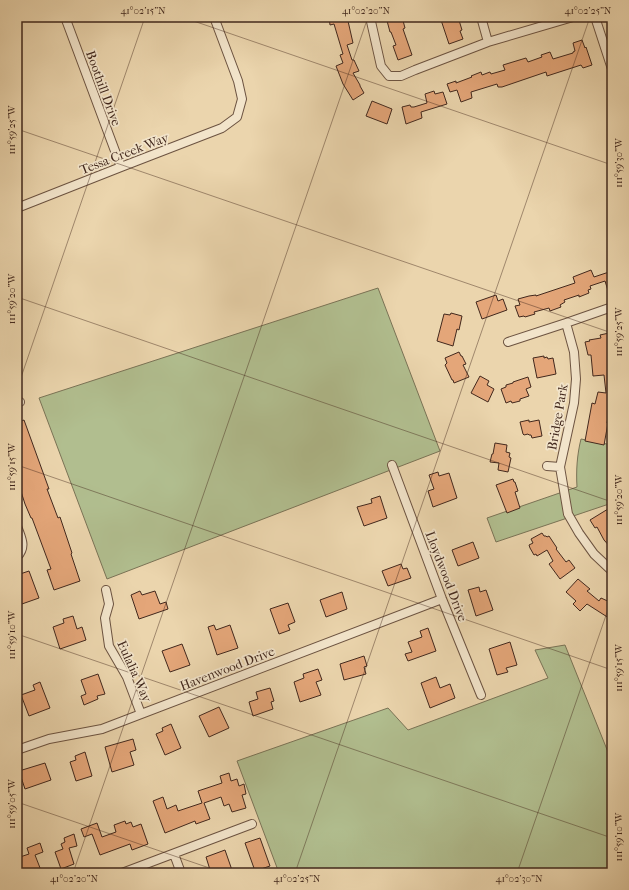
<svg xmlns="http://www.w3.org/2000/svg" width="629" height="890" font-family="'IM FELL French Canon',serif">
  <rect width="100%" height="100%" fill="#ebd5ad"/>
  <filter id="stains"><feTurbulence type="fractalNoise" baseFrequency=".005" numOctaves="4"/><feColorMatrix values="0 0 0 0 .2 0 0 0 0 .09 0 0 0 0 .02 0 0 0 .5 -.17"/></filter>
  <radialGradient id="worn" r=".72"><stop offset=".6" stop-color="#630" stop-opacity="0"/><stop offset="1" stop-color="#630" stop-opacity=".3"/></radialGradient>
  <!-- green -->
  <path fill="#b1be8f" stroke="#7a7356" d="M378,288L440,451L107,579L39,398Z
    M581,439L612,445V503L496,542L487,518L577,487C576,471 577,455 581,439Z
    M565,645L612,762V873H279L237,761L388,708L408,730L548,678L535,650Z"/>
  <!-- building -->
  <path fill="#e4a679" stroke="#42281d" d="M329,17H351V20L348,21L353,43L347,45L352,60H354L359,71L353,73L360,85V86L364,93L353,100L343,84L336,66L343,63L340,55L343,54L334,24L330,25Z
    M386,17H402L405,28L403,29L412,55L398,60L393,46L396,45L391,32H390Z
    M440,17H458L462,30L460,31L463,39L449,44Z
    M582,40L585,48L586,47L592,65L583,68L581,65L547,76L546,72L502,87H498L497,84L471,92L472,98L461,102L457,90L450,92L447,84L456,81V83L472,77L471,76L481,72L482,75L490,72L491,74L505,70L503,65L526,58L528,62L542,57L541,55L550,52L553,59L573,53V52L575,51L573,43Z
    M434,91L435,94L443,92L447,104L421,112L422,118L406,124L402,107L410,105L411,107H414L427,103L425,94Z
    M372,101L392,109L387,124L366,116Z
    M591,270L594,277L612,271V297H610L605,281L590,286L591,289L588,290L589,293L579,297V295L564,300L565,302L560,305L561,307L550,311L549,308L534,312L535,314L525,317L524,316L519,317L515,306L520,305L518,299L529,296L536,295V296L575,283L573,277Z
    M496,295L498,301L503,299L507,310L482,319L476,302Z
    M451,313L462,316L459,330L457,329L453,346L437,341L444,314L450,315Z
    M609,333L612,345V406H610L607,423H608L604,445L585,441L592,403L595,404L598,392L606,393L604,375L593,376L591,355H588L585,342L590,341L589,340L601,338L600,335Z
    M459,352L461,356H462L466,364L463,365L469,377L454,383L453,380H452L445,365L447,363L445,358Z
    M544,356V358L547,357L548,359L553,358L556,374L537,378L533,358Z
    M480,376L489,381L487,385L494,389L488,402L471,393Z
    M528,377L531,387L526,389L529,396L520,399V401L512,403L511,401L506,403L501,389L506,387V385L513,383V382Z
    M24,420L49,489H47L58,518L60,517L72,553L71,554L80,581L54,590L47,570L51,569L32,518H31L25,504L17,479V423Z
    M529,420V422L539,420L542,436L532,438L531,435H529L528,434L524,435L523,434L520,422Z
    M495,443L507,445L506,452L510,453L509,457L511,458L508,472L498,470L499,463L490,462L492,454H493Z
    M438,472L439,476L449,473L457,498L433,507L428,491L434,489L429,475Z
    M513,479L514,482H515L518,491L515,492L520,508L507,513L496,485Z
    M380,496L387,518L364,526L357,507L372,503L371,499Z
    M608,509L612,515V549L604,540L597,527L595,528L590,520Z
    M542,533L544,536H546L547,537L549,536L557,548L556,549L566,562L569,560L575,568L560,579L549,564L553,561L547,550L537,556L536,554L534,555L530,548L529,545L533,543L531,539Z
    M473,542L479,558L458,566L452,550Z
    M401,564L403,569L407,568L411,578L388,586L382,571Z
    M29,571L39,598L19,605L17,599V575Z
    M578,579L590,589L587,591L599,601L601,598L612,603V620L587,604L580,611L573,604L576,601L566,592Z
    M479,587L480,592L486,590L493,610L476,616L468,590Z
    M140,591L142,595L155,591L160,604L166,602L168,609L139,619L131,595Z
    M342,592L347,609L326,617L320,600Z
    M288,603L295,622L288,625L290,630L279,634L270,609Z
    M73,616L77,629L82,627L86,640L60,649L53,627L64,623L63,619Z
    M214,625L216,630L230,625L238,648L217,655L208,627Z
    M428,628L436,651L408,661L405,654L412,652L408,642L422,637L420,631Z
    M510,642L517,665L506,668L508,672L497,675L489,649Z
    M182,644L190,665L170,672L162,651Z
    M364,656L367,666L364,667L366,674L344,680L340,664Z
    M318,669L322,680L316,682L321,695L300,702L294,682L304,678L303,674Z
    M98,674L105,694L97,696L98,699L84,705L81,696L86,694L81,680Z
    M436,677L440,688L450,684L455,698L430,708L421,683Z
    M40,682L50,708L29,716L21,695L35,690L33,685Z
    M270,688L274,701L271,702L273,709L253,716L249,702L258,699L256,692Z
    M219,707L229,728L209,737L199,716Z
    M171,724L181,748L165,755L156,734L163,731L162,728Z
    M133,739L136,750L130,752L134,765L112,772L105,747Z
    M85,752L92,776L76,781L70,762L76,760L75,756Z
    M45,763L51,780L25,789L19,771Z
    M229,773L231,781L237,779L239,786L244,784L246,794L242,795L246,808L232,812L229,804L224,806L221,797L204,803L210,819L196,824L195,821L165,833L153,801L163,797L167,809L176,805L178,811L202,803L198,791L222,783L220,776Z
    M125,821L126,824L131,822L133,827L141,824L148,844L132,850L130,844L100,855L92,834L84,837L81,829L97,823L102,837L116,832L114,825Z
    M74,834L77,846L69,848L74,864L61,869L55,852L63,849L61,844L65,842L64,838Z
    M260,838L270,866L255,871L245,843Z
    M40,843L43,852L35,855L42,873H22L17,858L29,854L27,848Z
    M225,850L233,873H211L206,857Z"/>
  <g fill="none" stroke-linecap="round" stroke-linejoin="round">
    <defs>
      <path id="minor" d="M65,17L121,167
        M370,17L381,66L389,76H401L415,70L488,42L573,17
        M481,17L488,42
        M595,17L612,69
        M17,208L121,167L222,128L237,117L242,99L238,81L214,17
        M566,323L574,352L576,379L574,403L560,467L568,514L579,533L594,554L612,571
        M508,342L566,323L612,307
        M17,402H20
        M392,465L442,599L481,695
        M547,466L560,467
        M17,526C21,538 27,546 17,557
        M106,590L109,604L105,618L109,646L127,677L141,714
        M17,750L49,739L102,729L442,599
        M174,854L181,873
        M122,873L252,824"/>
    </defs>
    <!-- minor casing -->
    <use href="#minor" stroke="#6c5341" stroke-width="10"/>
    <!-- minor -->
    <use href="#minor" stroke="#f2e4ca" stroke-width="8"/>
  </g>
  <!-- ticks -->
  <path fill="none" stroke="#42281d" stroke-width="1" stroke-opacity="0.45" d="M182,17L612,165M17,129L612,333M17,297L612,502M17,389L145,17M17,465L612,670M17,634L612,838M17,802L224,873M73,873L368,17M295,873L590,17M517,873L612,598"/>
  <g text-anchor="middle" stroke-width="3.5" stroke-linejoin="round" paint-order="stroke">
    <!-- street labels -->
    <g font-size="13" fill="#42281d" stroke="#f2e4ca">
      <text transform="translate(104 88) rotate(70)" y="5">Boothill Drive</text>
      <text transform="translate(124 153) rotate(-21)" y="5">Tessa Creek Way</text>
      <text transform="translate(557 417) rotate(-80)" y="5">Bridge Park</text>
      <text transform="translate(447 576) rotate(69)" y="5">Lloydwood Drive</text>
      <text transform="translate(227 668) rotate(-21)" y="5">Havenwood Drive</text>
      <text transform="translate(135 671) rotate(66)" y="5">Eulalia Way</text>
    </g>
  </g>
  <!-- margin -->
  <rect width="629" height="890" fill="none" stroke="#ebd5ad" stroke-width="44"/>
  <rect x="22" y="22" width="585" height="846" fill="none" stroke="#42281d" stroke-width="1.5"/>
  <g font-size="10" text-anchor="middle" fill="#42281d">
    <text x="143" y="14">41°02'15"N</text>
    <text x="366" y="14">41°02'20"N</text>
    <text x="588" y="14">41°02'25"N</text>
    <text transform="translate(11 130) rotate(-90)" y="4">111°59'25"W</text>
    <text transform="translate(618 163) rotate(-90)" y="4">111°59'30"W</text>
    <text transform="translate(11 299) rotate(-90)" y="4">111°59'20"W</text>
    <text transform="translate(618 332) rotate(-90)" y="4">111°59'25"W</text>
    <text transform="translate(11 467) rotate(-90)" y="4">111°59'15"W</text>
    <text transform="translate(618 500) rotate(-90)" y="4">111°59'20"W</text>
    <text transform="translate(11 635) rotate(-90)" y="4">111°59'10"W</text>
    <text transform="translate(618 668) rotate(-90)" y="4">111°59'15"W</text>
    <text transform="translate(11 804) rotate(-90)" y="4">111°59'05"W</text>
    <text transform="translate(618 837) rotate(-90)" y="4">111°59'10"W</text>
    <text x="74" y="882">41°02'20"N</text>
    <text x="297" y="882">41°02'25"N</text>
    <text x="519" y="882">41°02'30"N</text>
  </g>
  <rect width="100%" height="100%" filter="url(#stains)"/>
  <rect width="100%" height="100%" fill="url(#worn)"/>
</svg>
